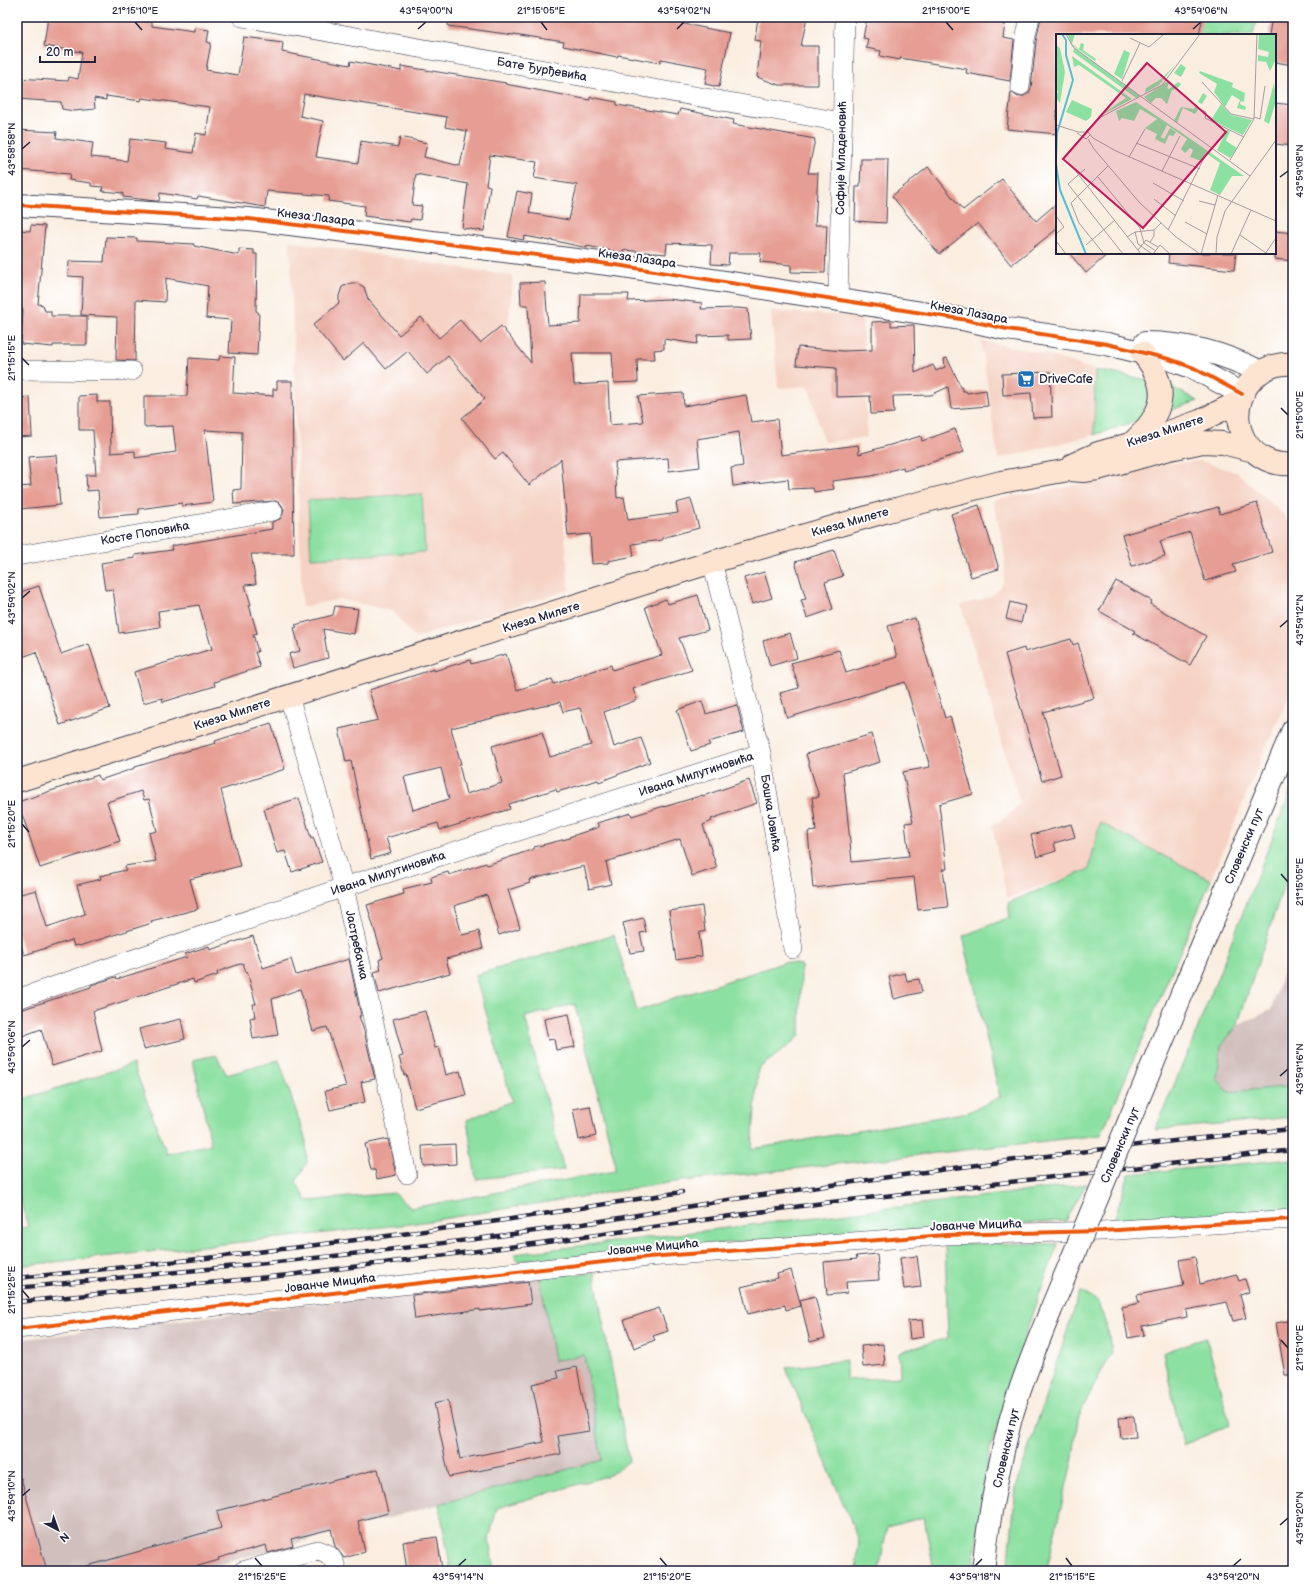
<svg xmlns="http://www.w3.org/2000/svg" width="1310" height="1588" font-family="'Balsamiq Sans',sans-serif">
  <rect width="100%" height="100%" fill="#fff"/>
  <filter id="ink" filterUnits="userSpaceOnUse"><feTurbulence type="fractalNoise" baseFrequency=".025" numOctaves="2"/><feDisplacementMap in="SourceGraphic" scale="8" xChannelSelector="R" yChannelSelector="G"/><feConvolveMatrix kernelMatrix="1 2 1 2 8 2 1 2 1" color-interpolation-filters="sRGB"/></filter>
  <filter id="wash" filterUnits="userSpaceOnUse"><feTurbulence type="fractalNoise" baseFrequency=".012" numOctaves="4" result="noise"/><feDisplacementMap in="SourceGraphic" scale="16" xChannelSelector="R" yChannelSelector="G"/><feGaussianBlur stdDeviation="0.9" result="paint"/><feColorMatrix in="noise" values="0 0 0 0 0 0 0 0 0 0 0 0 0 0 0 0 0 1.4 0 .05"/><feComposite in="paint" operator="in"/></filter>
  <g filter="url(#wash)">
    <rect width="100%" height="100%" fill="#faeee1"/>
    <!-- built -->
    <path fill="#f5d2c3" d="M290,241L513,276L507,343L556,416L569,590L415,638L392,611L339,599L302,607Z
      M771,311L862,317L867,438L824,442L808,386L778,388Z
      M981,341L1041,353L1095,370L1094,435L998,459Z
      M1201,461L1238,473L1284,515L1293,528V688L1265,749L1211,880L1100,824L1090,869L1007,898L992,825L1006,817L1020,803L961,605L989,597L998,590L1004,581L1005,563L1004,548L993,500L1066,487L1169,463Z"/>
    <!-- industrial -->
    <path fill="#d1bfbd" d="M1293,941V1086L1229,1092L1217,1079L1221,1046L1237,1026L1271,1010Z
      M540,1276L555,1361L584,1355L602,1460L194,1571H17V1340Z"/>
    <!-- green -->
    <path fill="#8ce0a1" stroke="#57816e" d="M1201,17H1257L1253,35H1199Z
      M1095,370L1164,383L1198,401L1094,435Z
      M422,494L425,552L311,558L308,500Z
      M1293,785V858L1237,1026L1221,1046L1217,1079L1229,1092L1293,1086V1117L1155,1130L1193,1040Z
      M1100,823L1211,880L1101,1135L674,1182L410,1224L17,1266V1228L28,1227L17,1188V1101L133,1064L167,1154L211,1144L193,1060L216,1055L227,1075L279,1060L306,1141L307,1162L296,1182L307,1201L394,1193L411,1208L615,1171L614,1158L575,1004L525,1017L564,1170L476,1179L467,1120L512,1101L475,975L614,935L637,1011L785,962L801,965L800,1035L787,1047L758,1069L752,1149L969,1112L1000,1097L963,936L1010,917L1008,903L1089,869Z
      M1293,1159V1211L1113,1223L1129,1174Z
      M1086,1184L1066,1221L811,1236L518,1261L514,1254Z
      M945,1243L1058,1244L1032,1314L988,1456L973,1571H934L924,1517L887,1527L879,1571H856L859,1541L786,1368L846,1360V1380L900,1377L899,1352L948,1338Z
      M594,1273L629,1461L610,1475L497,1508L489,1539L494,1571H451L439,1504L602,1460L584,1355L554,1361L540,1276Z
      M1080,1291L1099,1302L1108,1332L1112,1353L1095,1383L1078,1418L1073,1458L1048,1561V1571H1008L1016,1487Z
      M1206,1337L1230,1425L1183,1445L1163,1353Z"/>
    <g id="blocks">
      <!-- building -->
      <path fill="#e69d93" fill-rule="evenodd" d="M48,17H108L122,19V17L152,22V26L194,32V28L209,30L207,42L211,43L206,70L238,75L244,37L283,42L282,52L350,65L351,61L401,71V66L506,83L505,84L590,100V97L617,102V105L678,115L680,109L734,120L733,124L815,139L808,173H818L815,225H827L825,273L791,272V265L760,262L761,253H729L728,265L711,264L712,245L667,243L666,254L623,250V253L587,246V248L551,240V241L525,236L524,240L508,237L517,191L532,194L529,213L569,220L577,185L534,178L537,162L490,155L486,185L490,186L484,231L462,228L468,184L416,174L412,205L422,206L420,220L411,219L410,222L364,216L365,206L328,201L329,196L267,191L265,207L198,196L197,199L160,193L159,201H155L123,197V193L102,191L103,187L91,186V183L69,180L70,174L17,170V130L57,132L56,138L93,143L91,157L127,161L130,139L166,143L165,149L193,153L196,133L206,135L210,107L142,98L141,101L106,96V100L94,98L95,109L74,111L62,109L61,102L17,99V78L68,81L69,77L78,79L82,52L44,46ZM304,94L447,117L445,127L467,131L460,166L424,157L427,143L400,137L398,147L361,141L358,163L316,157L323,121L300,116Z
        M449,17H557L594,24L595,17H670L669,21L730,33L719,87L705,84L708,68L661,59L660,63L618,55L617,57L563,46L564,42L514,34V35L448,26Z
        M758,17H807L801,46H818V85H779L757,77L761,41L755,40Z
        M872,17H1006L1003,38L1014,40L1010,81L966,73L967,69L900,58V60L880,56L881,51L866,48L868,39L863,38L867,18L871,19Z
        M1041,17H1203L1199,35H1057V134L1007,129L1011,92L1018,97L1024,96L1029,93L1031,88L1036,42Z
        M1272,17H1293V65L1275,62V35H1269Z
        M1275,103L1293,105V146L1275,144Z
        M861,159H888L886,223L855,221L856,187H860Z
        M928,167L963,210L1002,179L1036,221L1057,203V229L1011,265L978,223L939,254L892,196Z
        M31,225L45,226L38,304L43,305L45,311H51V316H87V345H53V347L21,344L23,309L17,308V256L20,230L30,231Z
        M1275,231L1293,233V261L1275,259Z
        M106,237L137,238V241L194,244V246L239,255V249L254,250V254H257L256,311L259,313L257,355L229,353L231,320L206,318L208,286L166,278L165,302L136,300L135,361L116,360L117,317L81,315L83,277L68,276L69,261L104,262Z
        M1069,253H1109L1086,273Z
        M1169,253H1236L1234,270L1168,263Z
        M545,282L548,325L580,323L581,294H629L628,301L668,299L702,303L701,309L737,308L748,309L751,339L728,340V335L698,336L697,344L664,339V349L654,350L655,359H637L638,382L614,383L612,353H572L574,385L608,383L610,425L643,422L638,396L683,393L684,406L746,395L751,422L777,419L781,455L858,445L859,454L921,436L922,441L955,429L964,452L904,471L903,467L872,476L832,481L834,489L814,492L813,488L789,489L788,479L733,486L731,468L743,466L739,432L697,439L700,467L669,471L668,458L615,462L617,498L624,497L628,520L678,513L676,503L691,499L699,528L662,538V540L632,544L634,556L608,561V563L592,564L590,534L568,536L561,459L529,485L503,453L495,459L462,418L485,399L448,356L427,374L408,351L386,369L364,343L343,361L313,325L339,303V296L342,287L351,283H356L364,287L368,299L399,335L421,317L439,338L460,320L480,343L501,326L531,363L528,305H521L520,283Z
        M891,321V326L914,325L915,373L933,365L936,371L945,367L944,359L947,358L963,391H966L967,393L986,390L988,406L951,409L948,387L931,395L893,396L894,413L871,414L870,396L836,397V368L796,365L798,347L843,351L872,350V322Z
        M220,356L235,357L233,393L273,396V389H277V381H292L294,554H251L256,584L245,585L251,605H249L257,633L253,634L258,652H255L260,667L214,682L215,686L163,702L162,698L143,703L134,672L212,649L199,605L158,611L160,627L119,633L113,589L105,590L101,563L135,558V555L172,550L171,546L272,529V522L280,519L283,514L284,509L281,504L276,501L234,504L233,490L241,489L242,432L205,430L213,502L182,506V503L139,509V514L100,517L98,490L87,491L86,475H96L93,430H79V396L97,395V402H110L111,453L135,451V458L176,452L173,426L144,427V396H187L189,358L219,360Z
        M1050,372L1052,417L1033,418L1031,393L1003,395L1002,374Z
        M30,397L32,436L17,437V398Z
        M56,455L60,505L20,509L18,487L31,486L28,457Z
        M1257,503L1272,552L1233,564L1236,572L1205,581L1190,532L1160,541L1165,556L1132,566L1122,535L1218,507L1220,514Z
        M979,505L999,569L971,577L951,514Z
        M834,550L843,576L825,582L833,609L807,618L801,600L806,599L795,562Z
        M764,572L772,598L752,604L744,578Z
        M1116,581L1152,601L1150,604L1206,636L1190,665L1133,633L1135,631L1099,611Z
        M39,586L61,654L89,644L110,708L60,725L36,652L17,659V593Z
        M698,595L708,630L679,638L692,670L633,689L637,700L604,712L614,747L641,738L650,762L599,782L598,780L557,792L556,789L509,804L510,809L440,830L438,823L386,838L391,853L371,859L351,761L346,762L339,729L378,720L369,690L434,669V671L470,660L471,664L506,654L517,690L552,679L554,684L611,665L612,670L662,655L645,607L666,599L668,604ZM560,702L563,712L580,708L591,745L550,757L542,732L492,746L502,783L466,794L459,764H461L451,728ZM441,768L449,799L413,810L404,777Z
        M1010,602L1025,606L1021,623L1006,619Z
        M335,606L358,609L354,634L323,629L328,658L293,668L289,654L300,651L294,628L297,627L295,625L333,615Z
        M915,618L945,718L950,716L973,794L939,804L947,869H943L948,907L918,910L914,877L813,888L808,832L816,831L812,797H819L806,754L872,734L880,762L843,773L852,862L909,856L905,823L913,822L903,772L930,767L905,682L787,718L780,693L799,688L791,663L839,650L846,673L897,657L888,626Z
        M790,633L797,658L770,666L763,641Z
        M1071,639L1073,645L1078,643L1094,698L1043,712L1061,775L1042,781L1005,654L1024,648L1025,652Z
        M702,701L706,714L737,705L744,732L708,742L710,745L691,751L677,710Z
        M271,723L285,769L221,790L240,866L190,879L198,909L151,921L152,923L79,946L78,945L74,946L72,940L24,955L17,932V895L36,890L47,927L85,914L77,885L101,879L100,876L126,870L125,866L156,861L149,833L157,831L149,799L144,800L141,791L107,802L120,841L40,868L18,802L98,775L100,780L135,768V767L169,757V756L216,743L215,741Z
        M749,780L757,803L711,819L712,821L703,825L717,868L692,876L680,839L606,862L611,884L589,889L584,866L529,880L530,883L508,890L520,928L499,935L487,895L454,906L462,935L479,931L483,949L446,959L450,973L379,993L374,972L381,970L379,960L383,958L367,905L404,894L403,889L432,882L431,877L448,872L449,875L486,863L487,865L534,849V847L570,838L569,837L599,827L597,823L631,813L632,816L664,806V807L703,795V796Z
        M299,798L311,838L313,837L322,862L292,872L285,851L277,853L264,809Z
        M1071,824L1075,837L1054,843L1056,851L1037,857L1031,835Z
        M702,906L705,931L699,933L702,956L676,960L669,911Z
        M643,918L646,932L640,933L644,951L630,953L623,923Z
        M253,936L263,968L291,959L296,975L349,959L361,1016H359L364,1031L375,1079L361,1082L365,1102L330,1110L325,1091L346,1086L327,1027L313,1031L300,989L272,999L278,1035L253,1039L250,1018L255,1017L253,1004H256L247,971L246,972L243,963L217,972L218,975L194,983L193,979L93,1011L102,1051L52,1066L41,1029L17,1038V1011L91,987V985L116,977L117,979L187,957L185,954L209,946L210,950Z
        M905,973L907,981L919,979L922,992L894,999L889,977Z
        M425,1011L435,1048L439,1047L446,1075L460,1071L466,1095L415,1108L406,1074L404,1075L399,1057L403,1056L393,1019Z
        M569,1014L575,1047L556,1050L554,1039L548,1040L544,1019Z
        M181,1019L185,1039L144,1049L139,1029Z
        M590,1106L596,1136L579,1140L573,1109Z
        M388,1139L396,1175L377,1179L375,1170H371L365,1144Z
        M455,1144L456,1164L423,1166L422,1146Z
        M877,1254L879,1280L846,1282L847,1293L827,1295L824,1262L857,1259L856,1256Z
        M917,1256L921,1287L904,1289L900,1258Z
        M1195,1257L1200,1284L1236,1274L1239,1281L1245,1279L1249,1292L1240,1295L1246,1318L1233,1321L1227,1302L1186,1310L1187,1317L1142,1326L1144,1335L1128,1338L1122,1307L1139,1303L1137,1295L1184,1286L1179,1260Z
        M791,1270L801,1306L786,1310L785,1305L748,1314L741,1287L778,1278L777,1274Z
        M528,1282L531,1304L480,1311V1309L415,1319L412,1295Z
        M815,1296L825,1338L810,1342L800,1300Z
        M659,1308L668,1331L653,1336L655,1340L634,1348L624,1320Z
        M922,1320L924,1337L910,1339L908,1321Z
        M1293,1320V1375H1285L1276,1323Z
        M883,1344L885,1365L863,1367L861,1346Z
        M577,1367L589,1431L558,1436L561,1454L449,1477L434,1403L448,1400L460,1459L544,1442L532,1384L559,1378L557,1371Z
        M1134,1417L1136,1437L1121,1438L1119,1418Z
        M378,1469L388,1513L358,1521L365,1552L344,1558L335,1546L331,1529L291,1539L293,1546L268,1553L266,1545L218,1558L219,1560L181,1571H84V1567L221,1528L217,1511Z
        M17,1478H21L47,1571H17Z
        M437,1537L442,1569L407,1571L403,1542Z"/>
    </g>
  </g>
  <g filter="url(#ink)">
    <use href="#blocks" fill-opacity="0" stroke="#424154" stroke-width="1"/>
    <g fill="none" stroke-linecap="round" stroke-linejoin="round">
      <defs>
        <path id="minor" d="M242,17L842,122
          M1020,86L1025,40L1030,17
          M838,300L845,17
          M17,370L132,371
          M17,556L273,511
          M712,562L761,753L793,949
          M289,696L344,887L407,1174
          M17,999L344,887L761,753
          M17,1329L648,1257L946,1235L1102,1231L1293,1219
          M243,1571L318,1550C331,1554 333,1558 337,1571"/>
        <path id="tertiary" d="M17,205L249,219L616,265L967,320L1007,329L1107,344L1169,359L1194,368L1242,394
          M1145,343C1186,343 1225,354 1261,372
          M1188,979L1293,730
          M983,1571C988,1520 998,1468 1011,1418C1021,1382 1036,1347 1050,1312"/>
        <path id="secondary" d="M1293,364C1240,360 1217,431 1263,458C1272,463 1283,465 1293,464
          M1132,443C1164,413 1172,389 1142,353
          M1071,468L1074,464L1098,453L1154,437L1200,421L1240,401
          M17,781L226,716L712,562L888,511L1001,482L1069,470L1083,471L1098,469L1170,449L1203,442L1223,443L1254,451"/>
      </defs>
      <!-- minor casing -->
      <use href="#minor" stroke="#424154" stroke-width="20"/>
      <!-- tertiary casing -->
      <use href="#tertiary" stroke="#424154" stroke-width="24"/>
      <!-- secondary casing -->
      <use href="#secondary" stroke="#424154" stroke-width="24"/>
      <!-- minor -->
      <use href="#minor" stroke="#fff" stroke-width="19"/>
      <!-- tertiary -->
      <use href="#tertiary" stroke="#fff" stroke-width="22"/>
      <!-- secondary -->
      <use href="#secondary" stroke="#fde4d1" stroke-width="22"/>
      <defs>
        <path id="rail" d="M17,1278C180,1262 343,1243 505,1220C564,1211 623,1201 682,1192
          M17,1288C203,1269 390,1253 576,1225C629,1217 682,1207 735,1199C920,1172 1106,1146 1293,1129
          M17,1302L289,1275L533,1244L823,1203L1293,1150"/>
      </defs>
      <!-- rail casing -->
      <use href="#rail" stroke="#22223b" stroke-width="4.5"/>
      <!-- rail -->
      <use href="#rail" stroke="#fff" stroke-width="3" stroke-dasharray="9" stroke-linecap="butt"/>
      <defs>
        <path id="tertiary-bridge" d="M1050,1312L1188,979"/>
      </defs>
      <!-- tertiary-bridge casing -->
      <use href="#tertiary-bridge" stroke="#424154" stroke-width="24" stroke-linecap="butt"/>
      <!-- tertiary-bridge -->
      <use href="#tertiary-bridge" stroke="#fff" stroke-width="22"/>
      <defs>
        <path id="cycleway" d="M17,205L249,219L616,265L967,320L1007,329L1107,344L1169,359L1194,368L1242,394
          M17,1329L648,1257L946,1235L1102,1231L1293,1219"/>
      </defs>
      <!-- cycleway casing -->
      <use href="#cycleway" stroke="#fff" stroke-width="6"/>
      <!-- cycleway -->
      <use href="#cycleway" stroke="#e8590c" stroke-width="4"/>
    </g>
  </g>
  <!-- ticks -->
  <path fill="none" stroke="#22223b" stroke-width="1.5" d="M135,22L142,30M541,22L547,30M946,22L953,30M418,29L426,22M677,29L684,22M1193,29L1201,22M22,149L30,142M1280,177L1288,171M22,358L29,365M1281,408L1288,415M22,598L30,591M1280,627L1288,620M22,824L29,832M1281,874L1288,882M22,1047L30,1040M1280,1076L1288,1069M22,1290L29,1298M1281,1340L1288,1348M22,1496L30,1489M1280,1525L1288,1518M255,1558L262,1566M660,1558L667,1566M1066,1558L1072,1566M458,1566L466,1559M975,1566L982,1559M1233,1566L1241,1559"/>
  <!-- icons -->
  <defs>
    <symbol id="supermarket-square" viewBox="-11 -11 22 22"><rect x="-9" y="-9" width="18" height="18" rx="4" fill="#1f6fb2" stroke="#fff"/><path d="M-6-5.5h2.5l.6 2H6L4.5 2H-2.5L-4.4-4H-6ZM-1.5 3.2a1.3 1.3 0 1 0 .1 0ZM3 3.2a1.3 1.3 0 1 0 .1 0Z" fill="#fff"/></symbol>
  </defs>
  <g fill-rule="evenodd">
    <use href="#supermarket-square" x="1016" y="369" width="20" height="20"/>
  </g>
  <g text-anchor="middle" stroke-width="4" stroke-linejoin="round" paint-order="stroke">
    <!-- street labels -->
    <g font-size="12" fill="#22223b" stroke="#fff">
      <text transform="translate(542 69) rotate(10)" y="4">Бате Ђурђевића</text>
      <text transform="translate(841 158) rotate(-89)" y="4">Софије Младеновић</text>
      <text transform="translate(316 217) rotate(7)" y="4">Кнеза Лазара</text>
      <text transform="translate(637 258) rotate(8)" y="4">Кнеза Лазара</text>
      <text transform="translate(969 312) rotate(11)" y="4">Кнеза Лазара</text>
      <text transform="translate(1165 431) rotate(-18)" y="4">Кнеза Милете</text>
      <text transform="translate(850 522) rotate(-16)" y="4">Кнеза Милете</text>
      <text transform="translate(145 533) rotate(-10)" y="4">Косте Поповића</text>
      <text transform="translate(541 617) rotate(-17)" y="4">Кнеза Милете</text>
      <text transform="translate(232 714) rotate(-18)" y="4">Кнеза Милете</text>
      <text transform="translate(696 774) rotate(-18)" y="4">Ивана Милутиновића</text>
      <text transform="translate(771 813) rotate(81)" y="4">Бошка Јовића</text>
      <text transform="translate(1244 846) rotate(-67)" y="4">Словенски пут</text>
      <text transform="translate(388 873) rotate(-18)" y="4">Ивана Милутиновића</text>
      <text transform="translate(357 945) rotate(78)" y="4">Јастребачка</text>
      <text transform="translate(1120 1145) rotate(-67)" y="4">Словенски пут</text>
      <text transform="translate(976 1225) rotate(-2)" y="4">Јованче Мицића</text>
      <text transform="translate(653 1247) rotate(-5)" y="4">Јованче Мицића</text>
      <text transform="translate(330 1283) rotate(-7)" y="4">Јованче Мицића</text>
      <text transform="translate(1006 1448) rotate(-77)" y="4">Словенски пут</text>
    </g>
    <!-- poi labels -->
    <g font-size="12" fill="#22223b" stroke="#fff" text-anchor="start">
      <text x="1039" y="383">DriveCafe</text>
    </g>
  </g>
  <!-- overview -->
  <g transform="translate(1056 34)">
    <rect width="220" height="220" fill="#faeee1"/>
    <path d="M11,0H19L16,10L23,15L25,9L28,10L27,16L40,25L39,27L16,11ZM203,0H220V25L214,37L210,28L202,27V21L212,23L213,18L202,15ZM0,11L4,14L9,38L4,69L0,64L2,57L0,55ZM18,14L84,62L80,64L17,18ZM68,16L74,19L66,45L58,40ZM16,22L76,65L40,84L70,64L23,31L18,33ZM125,30L130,34L125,43L118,39ZM119,31L103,51L89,59L90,54L105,45ZM144,37L177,49L176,53L189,59L188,68L185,67L184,70L190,73L189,76L181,74L184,66L176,61L169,73L158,58L161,50L143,39ZM112,47L113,49L111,54L113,55L122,48L125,50L121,55L116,56L111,70L105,64H100L95,69L88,63ZM218,49L220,67L213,90L208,87ZM147,59L151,62L146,70L142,68L140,72L143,74L139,80L127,74L121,89L118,86L125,73L138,75ZM16,66L36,75L35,83L30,87L10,78ZM80,68L126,99L188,142H176L164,161L154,156L164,129L150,119L145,127L134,123L137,116L134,114L129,119L125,115L131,105L111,91L105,103L108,105L114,94L120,98L117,102L113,101L109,110L99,105L101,100L89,94L101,85L86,76L84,75L78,87L66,84L63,87L60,77ZM165,70L175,81L196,86L187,101L155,86ZM171,95L174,97L170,107L181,114L174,124L161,116Z" fill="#8ce0a1"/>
    <path fill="none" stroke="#56bfd2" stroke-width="2" d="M0,126L1,99L17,46L10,21V6L6,0M0,130L4,156L30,220"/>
    <path fill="none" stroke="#a49c9f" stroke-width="1" d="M10,0L17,13L194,142M74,4L93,13L108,0M66,47L84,9M146,48L175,80L198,85M146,76L150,78L149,84L188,103M198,83L204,85L209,52M0,91L22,98H32L37,104L60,117L220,187M30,97L43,84L106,51L144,0M21,99L30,105L34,101M32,105L38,115L83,168L120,203L144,220M80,109L144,135M73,123L89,95M174,126L198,85L201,0M14,130L85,220M29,135L12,150L67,220M106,137L124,102M42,143L84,194L88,209M97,149L128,167M98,165L120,182M143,167L159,171M0,182L8,193L0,200M129,188L151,200M112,196L149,122M79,198L82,210L96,220M184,201L210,219M71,203L79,198L98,196L105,189M0,207L10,220M94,208L98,202V196M88,209L100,217M30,211L59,186M82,216L90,206L102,213M48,220L23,189L15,169L52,132M97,220L104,211L114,220M145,220L162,161M160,220L161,203L169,177L220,106M175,220L195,176M209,220L220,204"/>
    <path fill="#c2185b" fill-opacity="0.15" stroke="#c2185b" stroke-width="2" d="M91,29L170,98L87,194L7,125Z"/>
    <rect width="220" height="220" fill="none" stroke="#22223b" stroke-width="2"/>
  </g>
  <!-- margin -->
  <rect width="1310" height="1588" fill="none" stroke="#fff" stroke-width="44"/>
  <!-- north arrow -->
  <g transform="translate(58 1530) rotate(139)" stroke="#ffffff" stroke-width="3" paint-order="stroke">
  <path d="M0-3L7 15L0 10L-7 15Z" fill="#22223b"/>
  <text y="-6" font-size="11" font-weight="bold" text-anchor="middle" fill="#22223b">N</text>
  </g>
  <!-- scale -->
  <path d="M40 56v6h55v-6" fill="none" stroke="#22223b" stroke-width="2"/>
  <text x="46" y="56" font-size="12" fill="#22223b" stroke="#ffffff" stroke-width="3" paint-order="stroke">20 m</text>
  <rect x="22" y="22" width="1266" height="1544" fill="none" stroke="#22223b" stroke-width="1.5"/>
  <g font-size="10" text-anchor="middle" fill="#22223b">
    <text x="135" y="14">21°15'10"E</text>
    <text x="426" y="14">43°59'00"N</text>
    <text x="541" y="14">21°15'05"E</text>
    <text x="684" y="14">43°59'02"N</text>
    <text x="946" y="14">21°15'00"E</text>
    <text x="1201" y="14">43°59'06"N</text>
    <text transform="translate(11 149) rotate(-90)" y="4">43°58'58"N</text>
    <text transform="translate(1299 171) rotate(-90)" y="4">43°59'08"N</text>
    <text transform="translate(11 358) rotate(-90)" y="4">21°15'15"E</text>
    <text transform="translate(1299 415) rotate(-90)" y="4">21°15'00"E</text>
    <text transform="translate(11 598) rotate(-90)" y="4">43°59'02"N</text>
    <text transform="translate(1299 620) rotate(-90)" y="4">43°59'12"N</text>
    <text transform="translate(11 824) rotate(-90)" y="4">21°15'20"E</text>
    <text transform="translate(1299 882) rotate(-90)" y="4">21°15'05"E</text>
    <text transform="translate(11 1047) rotate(-90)" y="4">43°59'06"N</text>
    <text transform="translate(1299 1069) rotate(-90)" y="4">43°59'16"N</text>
    <text transform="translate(11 1290) rotate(-90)" y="4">21°15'25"E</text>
    <text transform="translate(1299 1348) rotate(-90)" y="4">21°15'10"E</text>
    <text transform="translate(11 1496) rotate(-90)" y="4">43°59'10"N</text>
    <text transform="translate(1299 1518) rotate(-90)" y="4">43°59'20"N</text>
    <text x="262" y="1580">21°15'25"E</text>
    <text x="458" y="1580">43°59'14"N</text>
    <text x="667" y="1580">21°15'20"E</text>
    <text x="975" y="1580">43°59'18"N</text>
    <text x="1072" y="1580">21°15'15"E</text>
    <text x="1233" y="1580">43°59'20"N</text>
  </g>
</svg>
